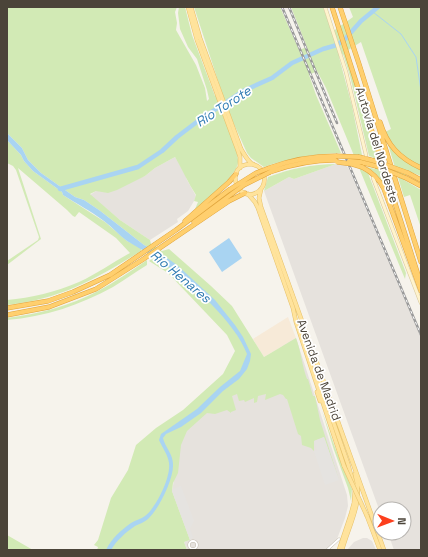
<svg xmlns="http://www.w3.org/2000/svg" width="428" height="557" font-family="'Space Grotesk',sans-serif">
  <rect width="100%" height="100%" fill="#f6f3ec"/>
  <!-- commercial -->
  <path fill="#f7ead8" d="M288,317L296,338L264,357L253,339Z"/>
  <!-- industrial -->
  <path fill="#e6e2dd" d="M175,157L185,173L187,180L196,196L194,201L188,211L177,219L178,222L150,240L120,220L90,195L96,191L145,176L155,168Z
    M336,164L346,165L349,169L421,338V550H394L388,533H404V509H380V512L264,191L289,177L294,179Z
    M296,338L347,495L348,506L345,518L337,539L329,550H187L184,542L190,540L172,491L182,434L284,345Z
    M363,538H367L372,541L376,550H347L354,542Z"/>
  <!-- green -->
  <path fill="#d2eab5" d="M7,7H177L175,12L177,23L176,30L196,65L205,88L207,101L209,99L207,90L197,59L188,47L180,29L178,13L179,7H185L192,35L215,96L222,93L194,7H280L299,50L307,47L291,7H323L332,32L353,17L349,7H421V166C404,158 394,149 385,132L391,129L361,42L345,52L386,185V187L375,173L367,167L375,169L373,157L369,156L350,76L343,54L339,57L352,106L362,155H356L362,170L368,173L406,273L405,279L326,88L317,71L309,75L316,95L341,153C314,154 290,158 264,167L251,158L247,153L229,113L223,116C228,127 237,148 238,160C240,174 207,199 197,208L195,209L198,202L194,201L196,195C188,183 182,169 175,157L155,168L145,176L117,190L108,193L96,191L90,194L120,220L150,240L151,244L162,251L169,249L211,286L232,306L264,357L296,338C301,351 302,366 307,379H308L313,396H315L320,420L339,480L324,437L314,441V451L311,448L302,445L301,436L298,434L287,399H286L283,395L280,394L265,400L266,394L258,396L257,402L254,403V398L245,402L244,400L239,401L237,394L232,396L236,410L231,412V413L227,410L215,414L207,413L187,431L181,445L178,473L173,483L172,491L190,540L184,542L187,550H97L98,547L94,545L98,540L111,498L128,470L136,445L156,428L183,410L223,374L235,351L227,335L168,273L149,261L159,253L144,245L99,210L84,200L75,197L41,173L28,160L22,148L7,133Z
    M7,140L21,155L24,161L33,171L62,192L63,195L105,222L127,241L141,248V251C96,279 61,299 7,305V300C31,298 56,292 79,282C97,274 113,262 130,253L116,238L79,212L75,217L73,216L67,210L18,168L41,239L7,265V261L38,240L39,237L16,170L13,166L7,163Z
    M387,141C398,155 405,162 421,170V176L408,171L404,180L421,190V228L410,195L404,197Z
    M336,164L294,179L289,177L264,191L268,177C290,169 312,164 336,164Z
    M147,260V265C135,272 125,280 113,287C80,305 45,317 7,320V318C38,314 70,306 98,291C115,282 131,271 147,260Z
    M322,411L336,450L352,489L351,501L348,488L334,450Z
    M7,535L33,550H7Z"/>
  <!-- parking -->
  <path fill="#e5e3e0" d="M324,437L339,480L325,485L314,451L317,450L314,441Z
    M181,486L194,521L190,529L193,538L190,540L172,491L173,489Z"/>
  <!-- water -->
  <path fill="#a9d4f2" d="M7,133L22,148L28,160L41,173L75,197L84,200L99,210L144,245L160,253L177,265L215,300L235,325L243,337L251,354L250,361L247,369L239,379L223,391L201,413L181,427L166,434L163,438C165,447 173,454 173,464C174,478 159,509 148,519C145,522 139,524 135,526C126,532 116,541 111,550H106C111,539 121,530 131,523C136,520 141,519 145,516C156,508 171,477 169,463C168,455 162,447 159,440L161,434L197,409L220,387L240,371L247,354C235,322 193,285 166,265C154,256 140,249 127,241C119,235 112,227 104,221C91,211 77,204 63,195L62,192L33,171L24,161L21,155L7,140Z
    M229,238L242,258L222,272L209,252Z"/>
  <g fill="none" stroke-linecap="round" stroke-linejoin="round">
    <!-- stream -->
    <path stroke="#a9d4f2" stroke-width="1" d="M373,12L401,34L416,57L421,91"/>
    <!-- river -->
    <path stroke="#a9d4f2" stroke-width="4.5" d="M60,189L138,167L162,151L177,137L198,121L243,91L272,78L292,63L323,49L337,45L346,38L361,21L378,7"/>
    <defs>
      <path id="street" d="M189 545a4 4 0 1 1 8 0a4 4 0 1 1-8 0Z
        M327,550L339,539"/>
      <path id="secondary" d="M325,7L346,72L366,155
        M373,178L421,303"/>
      <path id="primary" d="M188,7L197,40L238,151L240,157V168
        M191,7L200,38L241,149C244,154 247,160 252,164C255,165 258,166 260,168C266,175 266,185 259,191C238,207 221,163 253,164
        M261,189L259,198L261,207L384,550
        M248,194L255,202L258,208L293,308L296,322L344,466
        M316,372L348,464L355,490L354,503L351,514L339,550
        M317,392L320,401
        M367,516L380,550
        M342,550C349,524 364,501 355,474"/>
      <path id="highway" d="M332,7L421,284
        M340,7L359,64L421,262
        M380,122C387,145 399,158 421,168
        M359,157L375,161
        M360,162L376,166
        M362,167C372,172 379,179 384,189L421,291
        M269,168C291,160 313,156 336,156
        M270,172C292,164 313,160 336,160
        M408,173L421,180
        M406,178L421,186
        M185,221L229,182L236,174
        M194,222L233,193
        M7,308L48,301L73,292L110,275L176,230L229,190
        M7,315L49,307L96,289L142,260L229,201L245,193"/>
    </defs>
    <!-- street casing -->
    <use href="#street" stroke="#c2bbae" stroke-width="3"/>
    <!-- secondary casing -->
    <use href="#secondary" stroke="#d6c79b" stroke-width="4"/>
    <!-- primary casing -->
    <use href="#primary" stroke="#e6c16a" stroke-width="4.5"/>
    <!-- highway casing -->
    <use href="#highway" stroke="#e0a43c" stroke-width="5"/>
    <!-- street -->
    <use href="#street" stroke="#fff" stroke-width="2"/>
    <!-- secondary -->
    <use href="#secondary" stroke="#fff3cd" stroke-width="3"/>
    <!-- primary -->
    <use href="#primary" stroke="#ffe39c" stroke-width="3.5"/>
    <!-- highway -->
    <use href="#highway" stroke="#ffcf6e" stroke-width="4"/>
    <defs>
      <path id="rail" d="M282,7L421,335
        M289,7L337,123"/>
    </defs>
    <!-- rail casing -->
    <use href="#rail" stroke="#9a9a9a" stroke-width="2.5"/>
    <!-- rail -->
    <use href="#rail" stroke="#fff" stroke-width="1" stroke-dasharray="3" stroke-linecap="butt"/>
    <defs>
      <path id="primary-bridge" d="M344,466L367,516"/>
      <path id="highway-bridge" d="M336,156L359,157
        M349,161L360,162
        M375,161L408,173
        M337,162L352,164L362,167
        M376,166L406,178
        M229,190L256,173L269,168
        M233,193L244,185L270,172"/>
    </defs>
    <!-- primary-bridge casing -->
    <use href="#primary-bridge" stroke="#e6c16a" stroke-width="4.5" stroke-linecap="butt"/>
    <!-- highway-bridge casing -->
    <use href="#highway-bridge" stroke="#e0a43c" stroke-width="5" stroke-linecap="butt"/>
    <!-- primary-bridge -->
    <use href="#primary-bridge" stroke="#ffe39c" stroke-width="3.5"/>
    <!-- highway-bridge -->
    <use href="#highway-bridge" stroke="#ffcf6e" stroke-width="4"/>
  </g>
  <g text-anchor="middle" stroke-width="3.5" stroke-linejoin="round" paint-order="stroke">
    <!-- street labels -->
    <g font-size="12" fill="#4b4439" stroke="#fff">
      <text transform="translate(377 145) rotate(73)" y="4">Autovía del Nordeste</text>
      <text transform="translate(319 370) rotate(70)" y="4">Avenida de Madrid</text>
    </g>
    <!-- water labels -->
    <g font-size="13" font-style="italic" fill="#2e7ab2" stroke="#fff">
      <text transform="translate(223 106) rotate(-33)" y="5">Río Torote</text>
      <text transform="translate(181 276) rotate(40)" y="5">Río Henares</text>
    </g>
  </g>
  <!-- border -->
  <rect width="428" height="557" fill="none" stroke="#4b4439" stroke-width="16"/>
  <!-- north arrow -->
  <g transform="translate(392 521) rotate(91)"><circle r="19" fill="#ffffff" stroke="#b7b4b0"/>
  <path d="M0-3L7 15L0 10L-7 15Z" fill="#fc3f1d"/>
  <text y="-6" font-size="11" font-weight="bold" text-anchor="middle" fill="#4b4439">N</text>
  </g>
</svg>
